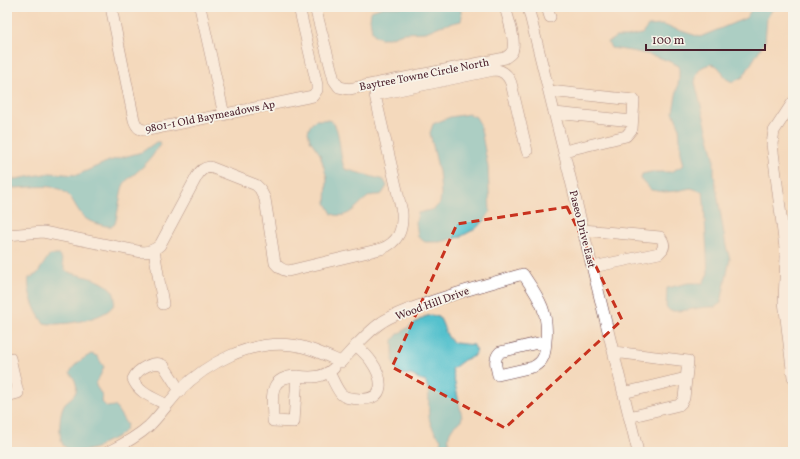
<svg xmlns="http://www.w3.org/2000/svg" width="800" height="459" font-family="Vollkorn,serif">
  <rect width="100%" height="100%" fill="#f7f3e8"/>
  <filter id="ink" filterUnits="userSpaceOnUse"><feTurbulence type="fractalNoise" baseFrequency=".025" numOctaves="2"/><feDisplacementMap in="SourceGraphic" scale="8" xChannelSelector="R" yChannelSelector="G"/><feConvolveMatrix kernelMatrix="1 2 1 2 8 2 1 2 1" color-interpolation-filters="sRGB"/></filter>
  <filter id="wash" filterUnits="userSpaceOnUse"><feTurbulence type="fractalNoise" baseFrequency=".012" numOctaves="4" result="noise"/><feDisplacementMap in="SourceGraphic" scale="16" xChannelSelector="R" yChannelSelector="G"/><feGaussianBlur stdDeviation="0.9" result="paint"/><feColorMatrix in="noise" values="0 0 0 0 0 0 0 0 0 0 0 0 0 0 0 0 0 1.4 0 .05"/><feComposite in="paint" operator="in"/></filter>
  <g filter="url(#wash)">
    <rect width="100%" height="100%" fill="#f4d9bc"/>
    <!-- water -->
    <path fill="#55c1cd" stroke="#50707c" d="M383,7H460L462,16L461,21L440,26L426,32L403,33L389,38H381L375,36L372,31L370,19L371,11Z
      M753,7H774L767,18L765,41L743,77L733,82C721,78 725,74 718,67C716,65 713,65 711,64C699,67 698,70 695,82L714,157V174L726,246L730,259L721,303L715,307C700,306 686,312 670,311L666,307L667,288L688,283H703L708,273L704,201L703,192L691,188L676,191L665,192L651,190L641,179L642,174L651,172H671L684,165L681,153L679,126L673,112L679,79V66C659,55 633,51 611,48L608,42L616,37H626L642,34L648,26L663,25L700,37L746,18Z
      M469,114L476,117L480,124L488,167L490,212L485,220L475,229L460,237L440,242H425L418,237L416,222L418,213L434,209L440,203L441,193L439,172L430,133L433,124L450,117Z
      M315,120C320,120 327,119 331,121C341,126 339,159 345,169L384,180L387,186L382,194C378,196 374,194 370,196C357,203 350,221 332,214L326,203L327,178L320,154L310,140L308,132L310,126Z
      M156,142H160L161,145L156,150C153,157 144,166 138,171C133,176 126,179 123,186C120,193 117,223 114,225C111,227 105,226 102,225C93,223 84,220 79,211C72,201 72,195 59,189C49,184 25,188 13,188L10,187L9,183L10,180L50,173L77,175L109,161L142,152Z
      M50,255H59C64,260 62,265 66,271C81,277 99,277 111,289C114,292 115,297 115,300C115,319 58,327 44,323C36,315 26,290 29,278L37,274L48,257Z
      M431,315L439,317C444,324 446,340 455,343C461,344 468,344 474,345L476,351L474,356L464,360L452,369L462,417L461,421C450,427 446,436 450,448L473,447L480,452H438L441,439C420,418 434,405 426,382L411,375L401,374L396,369L393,362V340L398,334L424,317Z
      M91,354L97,356L104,367L100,376L96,382V386L102,395L101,401L107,407L115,406L127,425C125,435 114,438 106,442C103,443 101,445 98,447C89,451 70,455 63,445C58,436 59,411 65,403C67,401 70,399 72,397C80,390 76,380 70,373C73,364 83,359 91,354Z"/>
  </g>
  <g filter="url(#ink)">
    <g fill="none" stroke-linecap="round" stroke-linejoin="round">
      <defs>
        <path id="minor" d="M111,7L134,120C137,128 139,130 148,130L313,96L317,90V85L299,7
          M200,7L224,115
          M315,7L334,80L339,87L349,89L505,58C509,55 513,53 513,48C515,37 508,18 505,7
          M528,7L638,452
          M547,7L550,17
          M549,91L634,100L632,129L626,136L564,151
          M793,102L774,131L772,144L786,256L784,301L793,377
          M555,113L632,121
          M583,230L660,237C665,243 665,248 659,253L593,267
          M7,235L43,232L142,252C150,252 155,250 160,245L197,176C201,170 203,168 210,167L256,185L260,189L265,199L275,263C279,268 282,270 288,271L381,249C399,242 403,230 402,212L375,95L494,70C503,70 508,75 511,83L527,151
          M154,250L163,304
          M546,341C545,353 545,361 533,367L498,375C496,366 493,359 500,352Z
          M614,352L688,361L684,398L682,402L679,405L629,417
          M329,372C333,380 336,388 341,394C346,399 352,398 359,399C387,401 383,378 371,361C367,355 361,350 356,345
          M297,376L294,422L273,421C273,398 266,377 297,376Z
          M297,376C311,378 323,378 334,368
          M623,393L686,378
          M7,396L18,393L10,358
          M167,405C154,398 138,393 133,379C137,369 155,359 164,366L180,391
          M108,452C122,445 137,437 149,426C160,415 169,402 179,391C207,363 250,340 292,345C309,347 325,355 341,362C354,348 366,333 382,322C396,313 412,308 427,303C459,292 491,283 523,274C539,298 549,311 546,341"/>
      </defs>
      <!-- minor casing -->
      <use href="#minor" stroke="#643b41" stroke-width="12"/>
      <!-- minor -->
      <use href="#minor" stroke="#fff" stroke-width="11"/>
    </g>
  </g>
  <!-- marked area -->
  <path d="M0 0H800V459H0ZM567,207L622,320L505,428L392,367L457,224Z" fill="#f4d9bc" fill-opacity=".55" fill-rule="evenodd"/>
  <path fill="none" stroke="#c8321e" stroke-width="3" stroke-dasharray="8 5" stroke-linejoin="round" d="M567,207L622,320L505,428L392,367L457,224Z"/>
  <g text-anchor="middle" stroke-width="3.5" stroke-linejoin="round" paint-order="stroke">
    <!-- street labels -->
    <g font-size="11" fill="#4a1f2b" stroke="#f7f3e8">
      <text transform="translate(424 74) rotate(-11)" y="4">Baytree Towne Circle North</text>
      <text transform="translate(210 116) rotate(-11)" y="4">9801-1 Old Baymeadows Ap</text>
      <text transform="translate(583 229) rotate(76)" y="4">Paseo Drive East</text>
      <text transform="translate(432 303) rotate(-20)" y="4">Wood Hill Drive</text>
    </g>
  </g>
  <!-- margin -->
  <rect width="800" height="459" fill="none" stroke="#f7f3e8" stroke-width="24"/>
  <!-- scale -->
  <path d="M646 44v6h119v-6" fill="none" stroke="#4a1f2b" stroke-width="2"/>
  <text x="652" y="44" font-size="12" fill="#4a1f2b" stroke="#f7f3e8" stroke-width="3" paint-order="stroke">100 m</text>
</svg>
